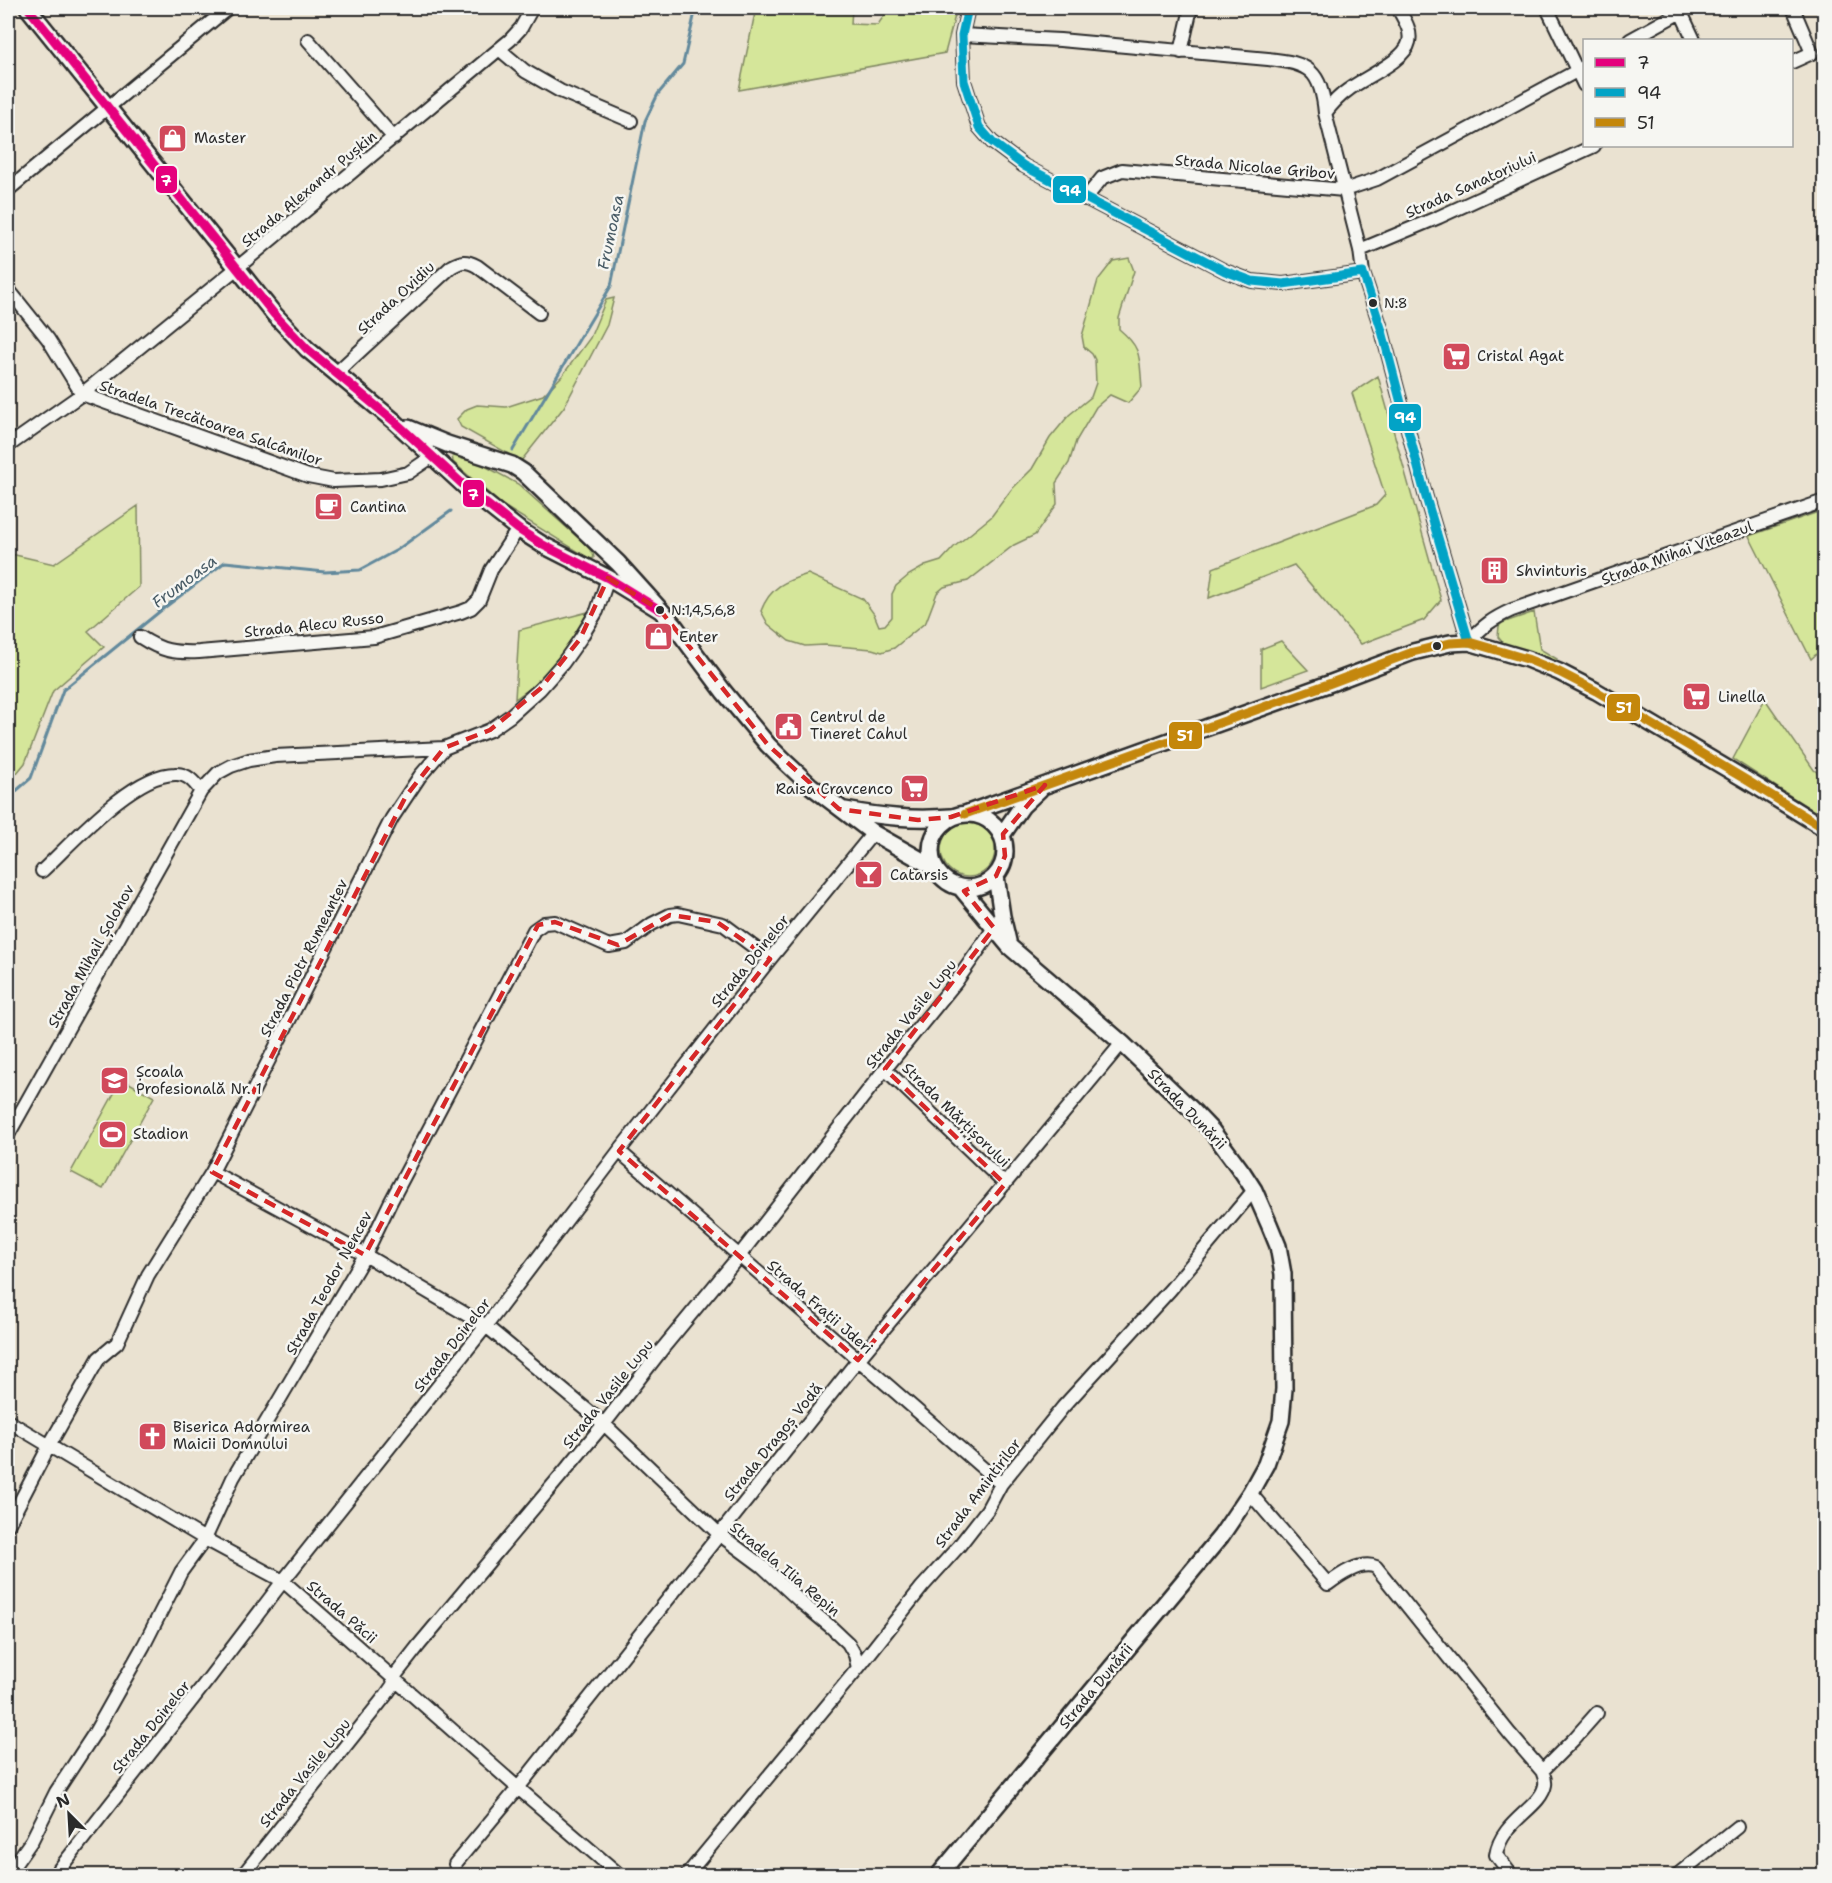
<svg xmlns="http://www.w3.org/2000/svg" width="1832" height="1883" font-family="'Shantell Sans',sans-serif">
  <rect width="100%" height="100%" fill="#eae2d1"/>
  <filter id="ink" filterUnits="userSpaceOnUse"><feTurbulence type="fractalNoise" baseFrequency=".0167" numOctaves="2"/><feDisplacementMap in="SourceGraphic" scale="12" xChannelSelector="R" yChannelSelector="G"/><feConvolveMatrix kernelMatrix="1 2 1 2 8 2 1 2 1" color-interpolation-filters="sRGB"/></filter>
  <g filter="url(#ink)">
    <!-- green -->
    <path fill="#d5e69a" stroke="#808862" stroke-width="1.5" d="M756,8H852L851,24L878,25C881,18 887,15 888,8H957L945,53L739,90Z
      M1129,258L1134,271L1119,318V329C1143,349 1139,358 1142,387L1128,403L1110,395L1096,407L1076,441L1069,463L1056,483L1057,504L1035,535L1014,545L968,581L944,587L937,593L926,622L894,648L882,652L872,649L825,645L805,646L789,641L768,624L761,611C770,587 785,581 808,574L863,599L874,614L879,626L885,625L892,617V594L896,586L909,575L925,566L941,561L954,547L991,517L1011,490L1032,469L1050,438L1069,415L1091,397L1096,383L1095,360L1092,354L1084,347L1082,336L1098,280L1113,261Z
      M614,298L607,325L564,407L521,461L461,427L457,419L467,409L477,405L506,407L543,395L562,376L590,338L606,300Z
      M1378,376L1441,600L1424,620L1361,644L1294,565L1209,598L1213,568L1376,505L1385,495L1352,393Z
      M459,452L518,484L585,544L593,553L594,558L590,559L502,505L453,462L452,454Z
      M138,506L139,587L88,631L104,647L53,691L25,763L8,784V552L11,554L54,564Z
      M1824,510V647L1811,659L1749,536Z
      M588,612L575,637L536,684L515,699L519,630Z
      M1534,612L1540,649L1557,659L1553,665L1504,644L1498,637L1499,626L1502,623Z
      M1281,641L1308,670L1261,687V649Z
      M1765,699L1814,770L1824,777V815L1823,817L1733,759Z
      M941 850a27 27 0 1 1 54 0a27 27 0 1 1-54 0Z
      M122,1079L154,1097L103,1189L71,1172Z"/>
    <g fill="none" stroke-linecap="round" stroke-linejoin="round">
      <!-- stream -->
      <path stroke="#62899c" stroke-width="3" d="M513,450L611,286L645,121L658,94L683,64L696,8
        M8,798L31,778L63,690L164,608L225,562L325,572L360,570L397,550L451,511"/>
      <defs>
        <path id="minor" d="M968,8L962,35L964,81L979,127L992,142L1024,166L1225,271L1252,281L1283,284L1363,273L1382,331L1425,494L1469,642
          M1547,8L1584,85
          M1679,8L1694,40
          M962,35L1060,40L1268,59C1309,63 1321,70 1325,113L1360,250L1363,273
          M308,40L394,138
          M1630,40L1688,8
          M499,49L525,71L560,91L631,121
          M1181,52L1191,8
          M1792,62L1812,53L1793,8
          M1325,113C1332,104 1339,96 1348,90C1363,78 1405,61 1409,42C1412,30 1403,18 1398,8
          M8,190L228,8
          M1085,199L1102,178L1122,170L1344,190L1377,179L1584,67
          M1360,250L1439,217L1594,146
          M8,289L48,339L82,394L308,476L334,481L381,479L408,473L433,456
          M335,374L451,267C461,261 466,260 477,266L539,313
          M8,446L82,394L237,268L510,40L521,28L532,8
          M140,637C162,651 173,653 199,652L374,637L461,612L471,608L479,600L491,570L518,529
          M1469,642C1482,626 1494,618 1512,610L1824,501
          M42,871C72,843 133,774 175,774C187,773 194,782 201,791
          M885,1069L1005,1184
          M8,1135L201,791L218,773L231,766L249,760L275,756L444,748
          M619,1151L1001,1484
          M212,1172L365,1255L486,1326L604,1424L719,1534L762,1566L802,1603L831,1627L848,1643L855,1655L858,1668
          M8,1421L205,1539L283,1581L518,1788L621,1876
          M1250,1493L1328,1584C1340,1575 1361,1560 1376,1567L1510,1734L1542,1771
          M8,1525L49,1446L99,1358L117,1343L148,1275L212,1172L392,818L420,776L444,748L490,730L510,716L540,689L563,663L580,639L597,611L608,578
          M455,1864L518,1788L858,1360L1122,1043
          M8,1874L32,1840L56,1792L94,1734L144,1645L181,1572L205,1539L233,1478L365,1255L390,1203L534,930L544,923L555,922L609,946L626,943L652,924L670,915L678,914L723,924L770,959
          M54,1876L210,1677L283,1581L486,1326L619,1151L770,959L873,833
          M242,1876L386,1695L393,1685L394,1677L419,1645L604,1424L663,1348L739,1256L885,1069L956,982L994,928
          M686,1876L858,1668L922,1587L959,1546L987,1510L1001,1484L1063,1407L1170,1290L1254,1190
          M1512,1876L1496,1855C1501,1821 1541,1808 1545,1785C1546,1780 1544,1776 1542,1771L1574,1739L1597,1713
          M1676,1876L1737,1827"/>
        <path id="major" d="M28,8L274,314L307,349L394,421L470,491L518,529L543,545L608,578L660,610
          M408,428L447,444L512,465L523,472L618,563L674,625L724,692L768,745L783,760L811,786L873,833L935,868
          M845,810C883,817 913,820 951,817
          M931 851a37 37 0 1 1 74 0a37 37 0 1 1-74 0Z
          M965,814L1331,683L1413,652L1450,643L1469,642L1527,659L1559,672L1596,691L1748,781L1824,828
          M1002,835L1022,806L1040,789
          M996,876L1002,916L1008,941
          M938,1876L1221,1536L1250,1493L1266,1464L1281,1421L1284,1389L1283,1274L1278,1246L1269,1224L1254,1190L1243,1173L1212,1131L1191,1109L1122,1043L1010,947L961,888"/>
      </defs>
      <!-- minor casing -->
      <use href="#minor" stroke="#2b2b2b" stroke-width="16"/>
      <!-- major casing -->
      <use href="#major" stroke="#2b2b2b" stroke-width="20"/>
      <!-- minor -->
      <use href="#minor" stroke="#f6f6f2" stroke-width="12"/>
      <!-- major -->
      <use href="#major" stroke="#f6f6f2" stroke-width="15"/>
      <defs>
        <path id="bus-1" d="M28,8L274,314L307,349L394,421L470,491L518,529L543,545L608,578L660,610"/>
        <path id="bus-2" d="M968,8L962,35L964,81L979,127L992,142L1024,166L1225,271L1252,281L1283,284L1363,273L1382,331L1425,494L1469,642"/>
        <path id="bus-3" d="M965,814L1331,683L1413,652L1450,643L1469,642L1527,659L1559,672L1596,691L1748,781L1824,828"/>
      </defs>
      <!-- bus-1 casing -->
      <use href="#bus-1" stroke="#f6f6f2" stroke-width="14"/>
      <!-- bus-2 casing -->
      <use href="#bus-2" stroke="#f6f6f2" stroke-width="14"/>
      <!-- bus-3 casing -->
      <use href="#bus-3" stroke="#f6f6f2" stroke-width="14"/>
      <!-- bus-1 -->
      <use href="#bus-1" stroke="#e5007d" stroke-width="9"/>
      <!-- bus-2 -->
      <use href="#bus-2" stroke="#02a3c6" stroke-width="9"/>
      <!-- bus-3 -->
      <use href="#bus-3" stroke="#c4870b" stroke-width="9"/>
    </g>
  </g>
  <!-- marked area -->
  <path fill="none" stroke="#d62828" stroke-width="4.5" stroke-dasharray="12 8" stroke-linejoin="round" d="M608,578L660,610L768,745L839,809L918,820L951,817L1045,785L1003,834L1005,856L996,876L964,891L994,928L885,1069L1005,1184L858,1360L619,1151L770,959L717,922L670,915L618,945L555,922L538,925L365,1255L212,1172L406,796L444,748L490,730L540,689L580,639Z"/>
  <!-- icons -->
  <defs>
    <symbol id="shop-square" viewBox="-11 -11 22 22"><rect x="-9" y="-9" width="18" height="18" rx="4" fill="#d1495b" stroke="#f6f6f2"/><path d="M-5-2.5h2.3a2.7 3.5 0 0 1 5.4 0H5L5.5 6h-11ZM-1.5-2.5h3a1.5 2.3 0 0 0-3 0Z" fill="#fff"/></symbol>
    <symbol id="supermarket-square" viewBox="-11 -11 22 22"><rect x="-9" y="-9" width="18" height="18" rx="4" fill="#d1495b" stroke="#f6f6f2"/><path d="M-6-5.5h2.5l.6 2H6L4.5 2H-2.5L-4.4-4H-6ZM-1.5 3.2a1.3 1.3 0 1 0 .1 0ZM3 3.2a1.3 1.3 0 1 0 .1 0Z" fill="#fff"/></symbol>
    <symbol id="cafe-square" viewBox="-11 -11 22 22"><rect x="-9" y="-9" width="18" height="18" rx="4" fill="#d1495b" stroke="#f6f6f2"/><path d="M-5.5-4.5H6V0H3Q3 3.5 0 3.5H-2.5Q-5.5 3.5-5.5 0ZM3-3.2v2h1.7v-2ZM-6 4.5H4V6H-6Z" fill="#fff"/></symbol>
    <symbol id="building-square" viewBox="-11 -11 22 22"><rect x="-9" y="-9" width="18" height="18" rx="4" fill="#d1495b" stroke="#f6f6f2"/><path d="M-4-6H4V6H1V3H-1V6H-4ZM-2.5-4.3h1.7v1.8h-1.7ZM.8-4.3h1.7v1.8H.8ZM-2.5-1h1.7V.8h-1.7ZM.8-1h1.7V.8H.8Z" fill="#fff"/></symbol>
    <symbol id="civic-square" viewBox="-11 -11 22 22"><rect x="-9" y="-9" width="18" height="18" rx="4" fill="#d1495b" stroke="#f6f6f2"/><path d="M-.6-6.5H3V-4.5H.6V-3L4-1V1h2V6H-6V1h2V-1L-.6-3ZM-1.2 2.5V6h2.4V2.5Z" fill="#fff"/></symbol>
    <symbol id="bar-square" viewBox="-11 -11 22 22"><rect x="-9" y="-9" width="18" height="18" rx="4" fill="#d1495b" stroke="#f6f6f2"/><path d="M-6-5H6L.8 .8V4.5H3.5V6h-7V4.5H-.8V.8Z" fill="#fff"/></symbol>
    <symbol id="school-square" viewBox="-11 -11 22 22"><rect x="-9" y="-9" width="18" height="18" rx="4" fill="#d1495b" stroke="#f6f6f2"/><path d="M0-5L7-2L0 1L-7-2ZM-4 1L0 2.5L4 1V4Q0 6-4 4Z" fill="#fff"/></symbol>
    <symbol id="stadium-square" viewBox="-11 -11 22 22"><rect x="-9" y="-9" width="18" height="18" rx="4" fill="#d1495b" stroke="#f6f6f2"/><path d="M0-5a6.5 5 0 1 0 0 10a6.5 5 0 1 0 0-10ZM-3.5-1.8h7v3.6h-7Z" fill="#fff"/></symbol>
    <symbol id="church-square" viewBox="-11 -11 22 22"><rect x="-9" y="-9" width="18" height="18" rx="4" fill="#d1495b" stroke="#f6f6f2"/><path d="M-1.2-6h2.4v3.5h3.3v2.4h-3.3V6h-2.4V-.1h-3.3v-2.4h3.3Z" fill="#fff"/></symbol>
  </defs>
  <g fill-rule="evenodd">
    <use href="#shop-square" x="156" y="122" width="33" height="33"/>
    <use href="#supermarket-square" x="1440" y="340" width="33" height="33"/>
    <use href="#cafe-square" x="312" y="490" width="33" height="33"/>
    <use href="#building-square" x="1478" y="554" width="33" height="33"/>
    <use href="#shop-square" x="642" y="620" width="33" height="33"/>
    <use href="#supermarket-square" x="1680" y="680" width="33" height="33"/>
    <use href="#civic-square" x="772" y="710" width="33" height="33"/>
    <use href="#supermarket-square" x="898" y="772" width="33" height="33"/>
    <use href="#bar-square" x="852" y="858" width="33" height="33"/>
    <use href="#school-square" x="98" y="1064" width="33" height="33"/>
    <use href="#stadium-square" x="96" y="1118" width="33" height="33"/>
    <use href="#church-square" x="136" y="1420" width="33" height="33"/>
  </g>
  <!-- markers -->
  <g fill="#2b2b2b" stroke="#f6f6f2" stroke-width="2">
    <circle cx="1373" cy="303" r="5"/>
    <circle cx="660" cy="610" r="5"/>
    <circle cx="1437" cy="646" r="5"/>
  </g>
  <g text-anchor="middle" stroke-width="5" stroke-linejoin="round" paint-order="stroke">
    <!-- bus labels -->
    <g font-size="14" fill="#2b2b2b" stroke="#f6f6f2" text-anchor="start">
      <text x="1384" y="308">N:8</text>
      <text x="671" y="615">N:1,4,5,6,8</text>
    </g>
    <!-- poi labels -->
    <g font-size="15" fill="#2b2b2b" stroke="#f6f6f2" text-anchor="start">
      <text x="194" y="143">Master</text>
      <text x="1477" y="361">Cristal Agat</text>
      <text x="350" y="512">Cantina</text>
      <text x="1516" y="576">Shvinturis</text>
      <text x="679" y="642">Enter</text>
      <text x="1718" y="702">Linella</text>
      <text x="810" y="722">Centrul de<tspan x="810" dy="17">Tineret Cahul</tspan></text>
      <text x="893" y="794" text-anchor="end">Raisa Cravcenco</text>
      <text x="890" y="880">Catarsis</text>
      <text x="136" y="1077">Școala<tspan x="136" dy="17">Profesională Nr. 1</tspan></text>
      <text x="133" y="1139">Stadion</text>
      <text x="173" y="1432">Biserica Adormirea<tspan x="173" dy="17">Maicii Domnului</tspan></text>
    </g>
    <!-- street labels -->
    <g font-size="15" fill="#2b2b2b" stroke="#f6f6f2">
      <text transform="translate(1255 167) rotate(5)" y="5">Strada Nicolae Gribov</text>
      <text transform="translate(1471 185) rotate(-24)" y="5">Strada Sanatoriului</text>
      <text transform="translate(309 189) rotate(-40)" y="5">Strada Alexandr Pușkin</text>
      <text transform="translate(396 298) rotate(-43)" y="5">Strada Ovidiu</text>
      <text transform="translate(211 423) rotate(19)" y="5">Stradela Trecătoarea Salcâmilor</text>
      <text transform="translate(1677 553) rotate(-20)" y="5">Strada Mihai Viteazul</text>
      <text transform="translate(314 625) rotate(-6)" y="5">Strada Alecu Russo</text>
      <text transform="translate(91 956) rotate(-61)" y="5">Strada Mihail Șolohov</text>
      <text transform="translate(304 958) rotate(-63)" y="5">Strada Piotr Rumeanțev</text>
      <text transform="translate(750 961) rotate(-51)" y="5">Strada Doinelor</text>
      <text transform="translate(911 1014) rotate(-51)" y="5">Strada Vasile Lupu</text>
      <text transform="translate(1187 1109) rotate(46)" y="5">Strada Dunării</text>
      <text transform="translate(956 1115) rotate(44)" y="5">Strada Mărțișorului</text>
      <text transform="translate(329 1283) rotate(-61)" y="5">Strada Teodor Nencev</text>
      <text transform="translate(820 1307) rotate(41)" y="5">Strada Frații Jderi</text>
      <text transform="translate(452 1345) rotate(-52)" y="5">Strada Doinelor</text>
      <text transform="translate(608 1394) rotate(-51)" y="5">Strada Vasile Lupu</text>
      <text transform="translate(773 1442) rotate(-51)" y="5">Strada Dragoș Vodă</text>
      <text transform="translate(978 1493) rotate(-53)" y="5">Strada Amintirilor</text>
      <text transform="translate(785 1569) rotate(40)" y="5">Stradela Ilia Repin</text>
      <text transform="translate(342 1612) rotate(41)" y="5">Strada Păcii</text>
      <text transform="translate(1096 1686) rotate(-50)" y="5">Strada Dunării</text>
      <text transform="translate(151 1727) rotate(-51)" y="5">Strada Doinelor</text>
      <text transform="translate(305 1773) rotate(-51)" y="5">Strada Vasile Lupu</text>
    </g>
    <!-- water labels -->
    <g font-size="16" font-style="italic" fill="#475a64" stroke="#f6f6f2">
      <text transform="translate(610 232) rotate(-78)" y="6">Frumoasa</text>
      <text transform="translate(184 581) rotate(-37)" y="6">Frumoasa</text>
    </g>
  </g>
  <g stroke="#f6f6f2" stroke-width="2">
    <rect x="155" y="165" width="23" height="29" rx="6" fill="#e5007d"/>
    <rect x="1052" y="175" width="35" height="29" rx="6" fill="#02a3c6"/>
    <rect x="1388" y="403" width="34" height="29" rx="6" fill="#02a3c6"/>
    <rect x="462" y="479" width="23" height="29" rx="6" fill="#e5007d"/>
    <rect x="1606" y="693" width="35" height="29" rx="6" fill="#c4870b"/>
    <rect x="1168" y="721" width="35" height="29" rx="6" fill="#c4870b"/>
  </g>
  <g font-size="16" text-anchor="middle" font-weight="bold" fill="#fff">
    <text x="166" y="186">7</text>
    <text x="1070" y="196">94</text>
    <text x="1405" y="423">94</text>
    <text x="473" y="500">7</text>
    <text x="1624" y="713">51</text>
    <text x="1185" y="741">51</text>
  </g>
  <!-- margin -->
  <rect width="1832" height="1883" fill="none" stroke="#f6f6f2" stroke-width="30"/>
  <rect x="15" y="15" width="1802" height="1853" fill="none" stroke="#2b2b2b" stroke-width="2" filter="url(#ink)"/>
  <!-- legend -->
  <rect x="1583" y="39" width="210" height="108" fill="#f6f6f2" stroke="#a5a5a2" stroke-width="1.5"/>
  <rect x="1595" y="58" width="30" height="9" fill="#e5007d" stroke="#a5a5a2" stroke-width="1.5"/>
  <text x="1637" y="69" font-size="18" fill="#2b2b2b">7</text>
  <rect x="1595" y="88" width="30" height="9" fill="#02a3c6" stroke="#a5a5a2" stroke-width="1.5"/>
  <text x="1637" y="99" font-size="18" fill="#2b2b2b">94</text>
  <rect x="1595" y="118" width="30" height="9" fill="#c4870b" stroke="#a5a5a2" stroke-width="1.5"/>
  <text x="1637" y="129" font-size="18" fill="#2b2b2b">51</text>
  <!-- north arrow -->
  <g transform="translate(69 1814) rotate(336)" stroke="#f6f6f2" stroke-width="4.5" paint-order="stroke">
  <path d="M0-4.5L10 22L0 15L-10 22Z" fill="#2b2b2b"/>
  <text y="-9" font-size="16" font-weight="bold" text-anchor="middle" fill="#2b2b2b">N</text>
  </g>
</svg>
